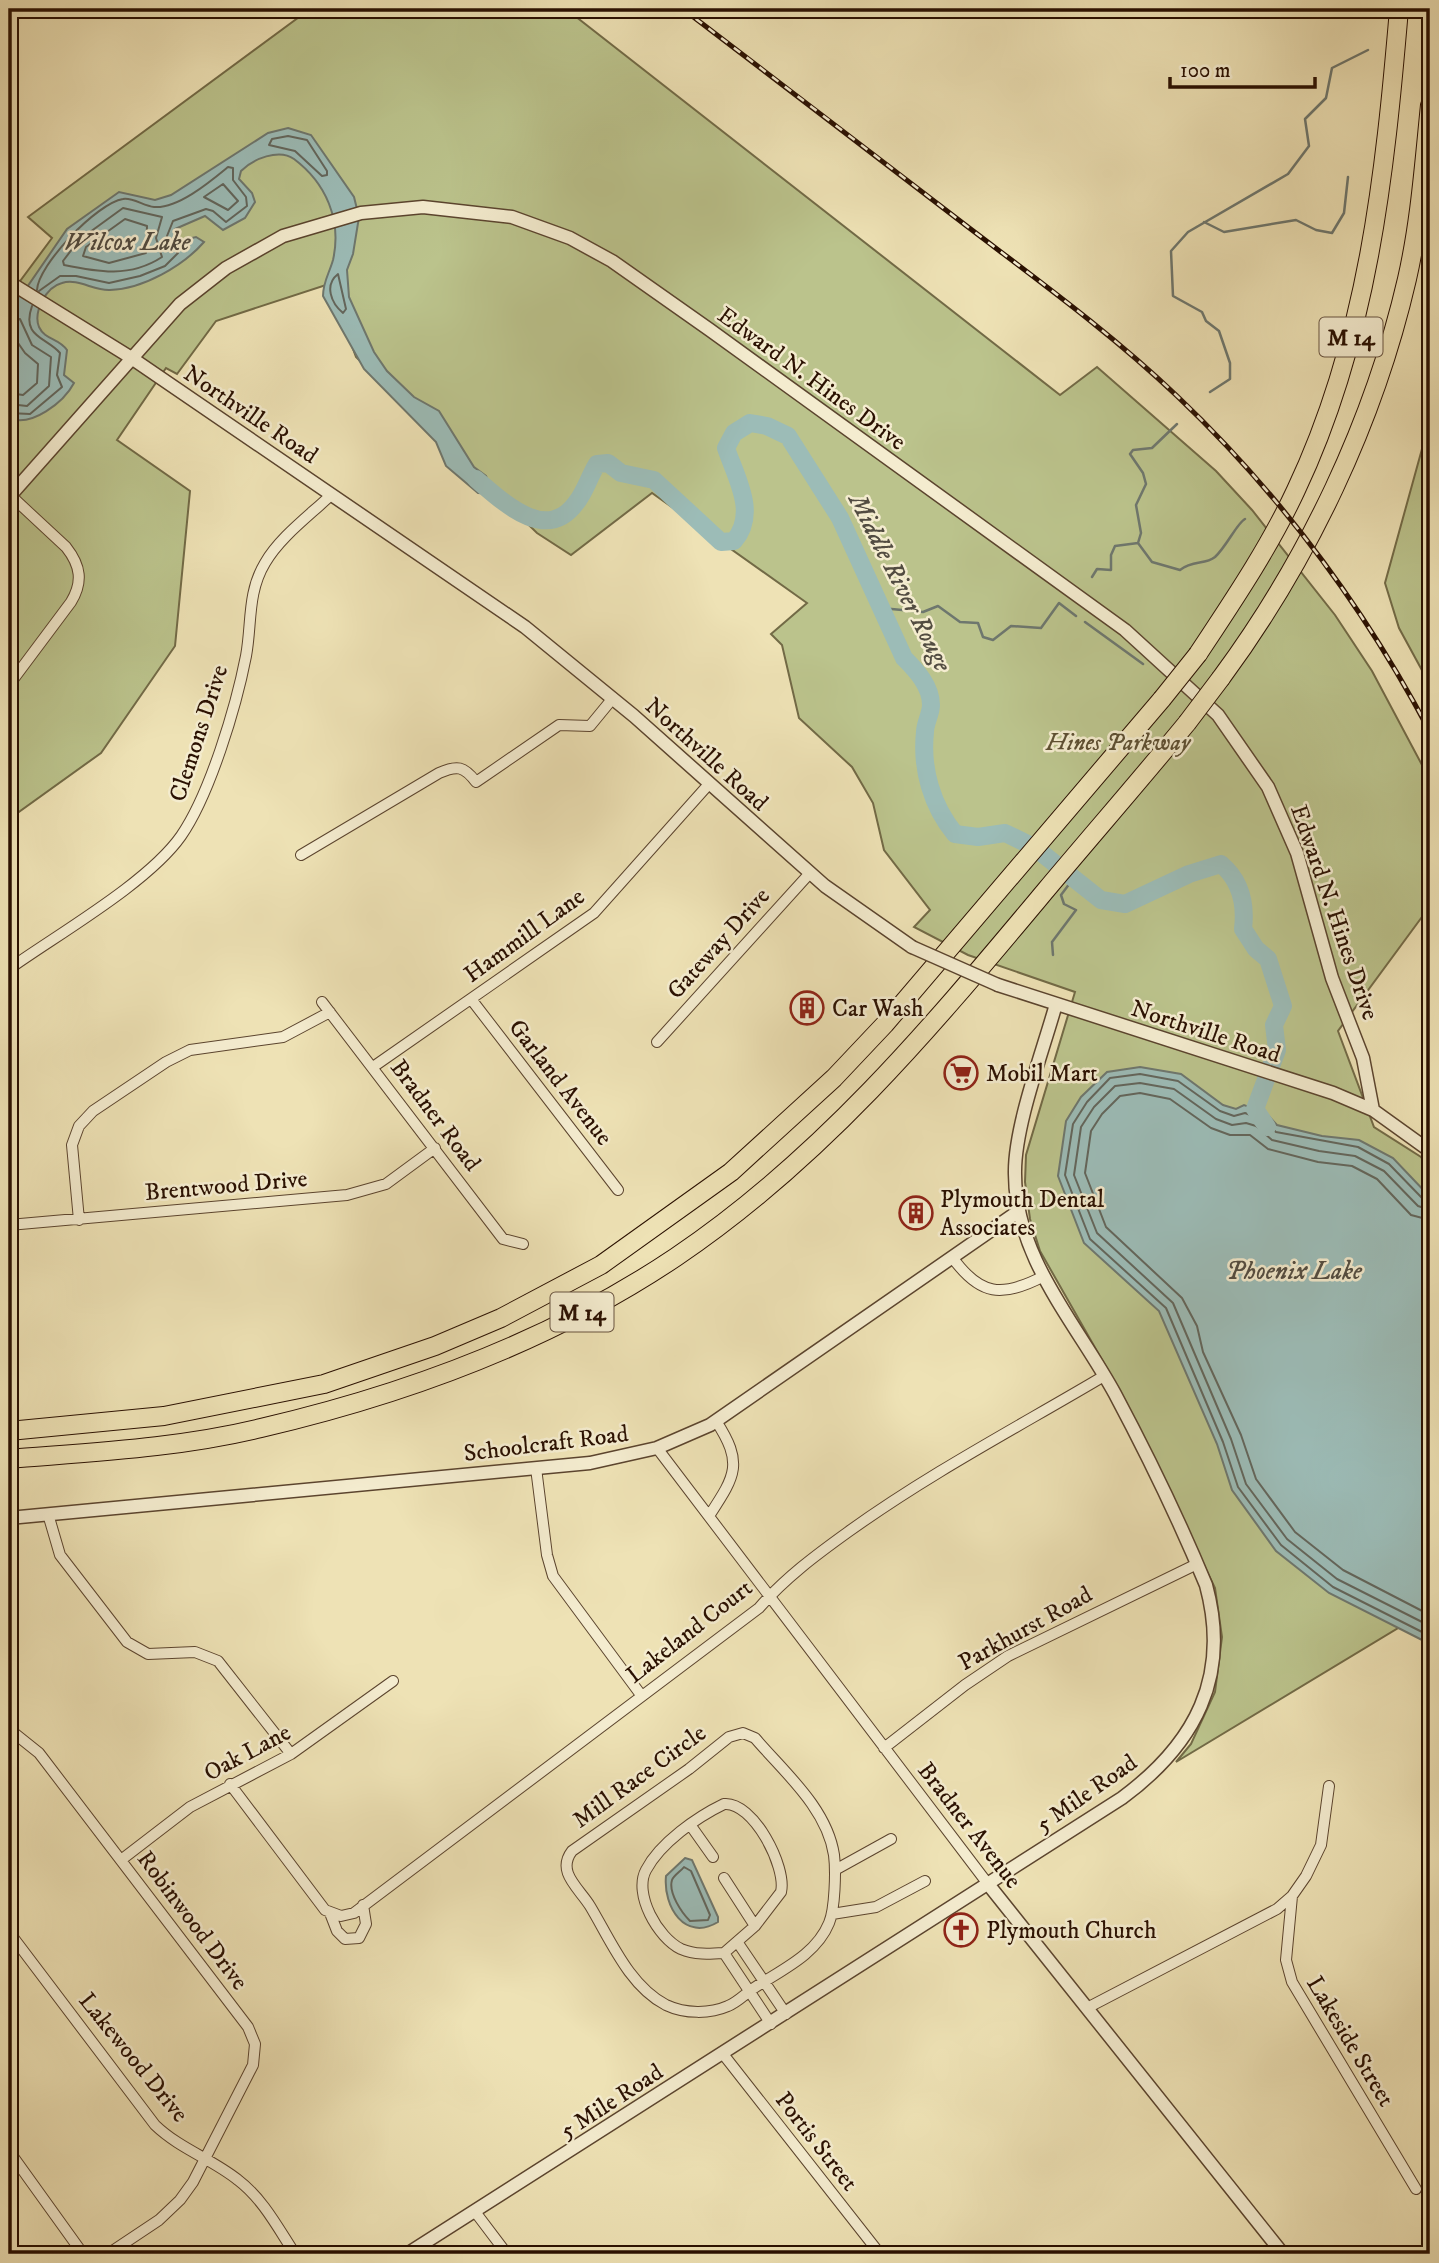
<svg xmlns="http://www.w3.org/2000/svg" width="1439" height="2263" font-family="'IM FELL DW Pica',serif">
  <rect width="100%" height="100%" fill="#eee2b5"/>
  <filter id="stains"><feTurbulence type="fractalNoise" baseFrequency=".00286" numOctaves="4"/><feColorMatrix values="0 0 0 0 .2 0 0 0 0 .09 0 0 0 0 .02 0 0 0 .5 -.17"/></filter>
  <radialGradient id="worn" r=".72"><stop offset=".6" stop-color="#630" stop-opacity="0"/><stop offset="1" stop-color="#630" stop-opacity=".3"/></radialGradient>
  <!-- green -->
  <path fill="#bbc38c" stroke="#726a46" stroke-width="2" d="M310,9H566L1060,395L1097,367L1216,471L1252,510L1335,615L1372,671L1430,780V906L1338,1031L1374,1127L1421,1157L1430,1168V1644L1400,1627L1176,1762L1191,1744L1215,1692L1222,1637L1215,1588L1118,1388L1040,1251L1030,1219L1025,1182L1026,1155L1075,992L968,955L914,927L930,910L884,850L873,803L852,767L799,718L782,645L771,634L807,603L652,493L571,555L537,533L356,357L329,284L216,321L177,374L166,368L117,440L190,491L175,646L101,753L9,819V296L52,238L28,217Z
    M1430,420V685L1399,628L1385,583Z"/>
  <!-- water -->
  <path fill="#9cbcb7" stroke="#6e776e" stroke-width="2" d="M288,128L311,135L354,197L359,217L353,254L347,270L349,297L374,352L387,371L414,397L439,411L474,467L486,476L493,494L478,493L446,466L436,442L364,369L323,296C323,282 329,274 333,260C342,220 326,183 294,159C279,148 253,159 241,171L239,179L252,193L255,202L245,218L223,230L205,216L175,229L174,242L196,237L204,242C183,266 143,289 110,290C94,291 78,278 62,283C46,287 33,312 39,327C45,340 59,338 67,350L64,375L74,383C64,402 31,428 9,418V306L25,290L67,229L119,192L155,200L171,195L268,133Z
    M1140,1067L1181,1074L1223,1105L1236,1109L1244,1105L1266,1113L1277,1125L1322,1136L1359,1140L1393,1158L1430,1197V1644L1329,1593L1276,1551L1232,1490L1217,1444L1159,1311L1084,1243L1058,1176L1066,1121L1081,1097L1107,1072Z
    M685,1858L692,1860L718,1917V1922C685,1942 663,1907 666,1876Z"/>
  <g fill="none" stroke-linecap="round" stroke-linejoin="round">
    <!-- shore -->
    <path stroke="#63665c" stroke-width="2" d="M288,136L307,140L327,171V175L322,176L295,151L269,145L272,139Z
      M223,184L238,201L228,210L204,197Z
      M123,208L162,217L156,238L162,257C130,278 98,272 64,265L63,261L79,240Z
      M125,219L147,226L146,253L109,263L83,256L86,247Z
      M338,274L346,309L343,313C331,303 324,285 338,274Z
      M37,290C38,265 97,203 123,199C132,197 144,206 154,207C178,209 211,181 228,167L233,168V180L246,197L247,206L226,222L213,211L206,209L173,221L165,241L178,253L165,266L140,276L109,283L76,276H60L39,291
      M9,320L20,319L32,345L51,357L49,386L27,406L9,404
      M9,330L25,353L38,364L37,383L23,395L9,393
      M9,413L30,414L62,387L57,375L60,353C46,337 21,337 32,306
      M1430,1201L1423,1199L1389,1164L1358,1147L1276,1132L1261,1119L1245,1113L1234,1116L1220,1111L1178,1081L1140,1074L1110,1078L1087,1102L1073,1124L1065,1175L1090,1239L1166,1308L1223,1442L1238,1487L1281,1545L1333,1587L1430,1636
      M1430,1210L1418,1206L1384,1171L1355,1156L1319,1151L1272,1140L1256,1126L1246,1123L1232,1125L1216,1119L1174,1089L1140,1083L1115,1086L1094,1107L1081,1127L1074,1175L1097,1233L1173,1303L1231,1439L1246,1484L1287,1539L1337,1579L1430,1626
      M1430,1220L1411,1215L1377,1179L1352,1166L1318,1162L1268,1149L1250,1135H1230L1211,1128L1170,1099L1140,1093L1120,1096L1102,1114L1091,1131L1085,1173L1106,1227L1182,1298L1197,1326L1203,1352L1241,1435L1256,1479L1295,1532L1343,1570L1430,1615
      M684,1867L691,1871L710,1915L708,1920L690,1921C682,1913 668,1893 672,1880C674,1875 681,1871 684,1867Z"/>
    <!-- stream -->
    <path stroke="#6e776e" stroke-width="2.5" d="M1204,222L1224,232L1296,220L1316,230L1332,233L1344,213L1348,177
      M1210,392L1230,379V363L1219,331L1206,321L1202,312L1173,296L1171,251L1188,232L1288,174L1309,146L1305,119L1326,98L1332,68L1368,50
      M1138,543L1141,533L1136,505L1146,484L1143,473L1130,454L1133,450L1152,448L1177,424
      M1138,543L1152,562L1180,570C1193,560 1205,565 1215,557C1227,546 1237,523 1245,519
      M1092,577L1097,569L1111,570V555L1115,546L1138,543
      M881,608L923,612L938,606L960,622L978,623L983,637L993,640L1011,626L1041,628L1059,603L1076,616
      M1085,622L1143,664
      M1053,955L1052,942L1076,910L1064,904L1061,895L1073,879"/>
    <!-- river -->
    <path stroke="#9cbcb7" stroke-width="18" d="M476,479C503,502 546,544 576,503C585,492 589,477 597,464L608,463L621,473L654,480L721,542L734,541C758,513 736,478 726,448L734,433L750,423L767,426L788,436L840,518L904,658C916,670 931,686 931,705C931,714 925,723 925,732C921,769 932,806 955,834L978,837L1005,833L1034,847L1101,900L1125,904L1189,874L1221,864C1241,881 1246,904 1243,929L1256,949L1268,959L1283,1006L1274,1025L1277,1050L1255,1109L1267,1127"/>
    <defs>
      <path id="minor" d="M9,494L66,547C81,566 83,582 71,602L9,685
        M301,855L439,773C457,765 464,766 476,782L559,725L590,726L613,698
        M9,969C58,934 148,883 181,836C210,794 236,707 246,656C252,624 247,593 265,563C280,537 309,516 331,495
        M471,999L618,1190
        M322,1002L503,1239L523,1244
        M657,1042L810,873
        M373,1067L594,913L709,784
        M79,1220L72,1145L79,1126L93,1111L166,1062L190,1050L283,1037L330,1012
        M9,1225L347,1195L386,1184L435,1148
        M952,1257C980,1296 1002,1298 1044,1276
        M657,1448L988,1884
        M536,1468L547,1555L553,1576L641,1695
        M48,1514L60,1555L127,1642L148,1654L195,1652L218,1661L291,1754
        M709,1516C735,1476 744,1464 716,1421
        M9,1729L39,1753L248,2027L255,2044L253,2065L193,2182L180,2200L159,2220L108,2254
        M743,1733L755,1738C784,1772 827,1808 834,1855C836,1871 835,1909 829,1923C816,1955 781,1970 754,1988C746,1993 738,2002 728,2006C710,2014 685,2014 666,2005C629,1986 610,1939 590,1906C579,1888 556,1872 572,1851L689,1769L729,1737Z
        M884,1748L965,1685L1008,1656L1197,1564
        M230,1784L325,1910L341,1916L354,1913L759,1608C785,1578 816,1555 848,1532C930,1473 1018,1427 1104,1376
        M1329,1786L1321,1845L1306,1876L1292,1896L1286,1960L1292,1982L1416,2189
        M724,1804C753,1801 787,1867 781,1892L755,1926L724,1953C709,1954 695,1955 681,1949C658,1938 633,1894 646,1870C660,1843 697,1817 724,1804Z
        M691,1826L713,1857
        M121,1860L190,1807L291,1754L393,1681
        M835,1870L891,1839
        M724,1878L755,1926
        M330,1913L337,1931L345,1939L359,1938L366,1924L363,1905
        M832,1914L876,1907L925,1881
        M9,1932L155,2125C180,2149 212,2159 238,2180C263,2199 278,2228 295,2254
        M738,1943L786,2014
        M724,1953L771,2024
        M1087,2008L1277,1909L1292,1896
        M723,2054L880,2254
        M9,2151L83,2254
        M476,2213L507,2254"/>
      <path id="tertiary" d="M9,282L130,357L525,627L634,716L825,886L912,947
        M9,497L180,304L226,268L283,236L361,213L423,207L512,217L570,238L612,261L710,330L1125,630L1218,715L1268,787L1297,853L1332,978L1363,1058L1373,1110
        M998,985L1333,1093L1373,1110L1430,1151
        M9,1518L590,1463L657,1448L710,1425L1019,1211
        M988,1884L1283,2254
        M407,2254L1122,1798C1195,1744 1231,1677 1206,1585C1179,1520 1148,1456 1115,1394C1077,1324 1015,1258 1015,1174C1014,1127 1043,1051 1056,1004"/>
      <path id="motorway" d="M1198,654C1233,601 1269,548 1296,490C1368,338 1385,174 1399,9
        M1221,678C1308,560 1374,422 1407,279C1420,222 1424,164 1430,105
        M9,1431L164,1416L324,1384L435,1346L501,1318L601,1265L731,1172L834,1078L885,1024L1162,699
        M9,1459C93,1452 179,1448 261,1428C407,1394 551,1341 676,1257C824,1157 933,1025 1046,890C1093,834 1141,779 1187,723"/>
    </defs>
    <!-- minor casing -->
    <use href="#minor" stroke="#5b442e" stroke-width="12"/>
    <!-- tertiary casing -->
    <use href="#tertiary" stroke="#5b442e" stroke-width="15"/>
    <!-- motorway casing -->
    <use href="#motorway" stroke="#2a1001" stroke-width="20"/>
    <!-- minor -->
    <use href="#minor" stroke="#f4eccf" stroke-width="10"/>
    <!-- tertiary -->
    <use href="#tertiary" stroke="#f4eccf" stroke-width="12"/>
    <!-- motorway -->
    <use href="#motorway" stroke="#eee2b5" stroke-width="18"/>
    <defs>
      <path id="rail" d="M683,9C778,81 873,154 968,227C1039,281 1112,334 1177,396C1279,493 1364,607 1430,732"/>
    </defs>
    <!-- rail casing -->
    <use href="#rail" stroke="#2a1001" stroke-width="5"/>
    <!-- rail -->
    <use href="#rail" stroke="#f4eccf" stroke-width="2.5" stroke-dasharray="8" stroke-linecap="butt"/>
    <defs>
      <path id="tertiary-bridge" d="M912,947L998,985"/>
      <path id="motorway-bridge" d="M1162,699L1198,654
        M1187,723L1221,678"/>
    </defs>
    <!-- tertiary-bridge casing -->
    <use href="#tertiary-bridge" stroke="#5b442e" stroke-width="15" stroke-linecap="butt"/>
    <!-- motorway-bridge casing -->
    <use href="#motorway-bridge" stroke="#2a1001" stroke-width="20" stroke-linecap="butt"/>
    <!-- tertiary-bridge -->
    <use href="#tertiary-bridge" stroke="#f4eccf" stroke-width="12"/>
    <!-- motorway-bridge -->
    <use href="#motorway-bridge" stroke="#eee2b5" stroke-width="18"/>
  </g>
  <!-- icons -->
  <defs>
    <symbol id="building-ring" viewBox="-11 -11 22 22"><circle r="9.5" fill="#f4eccf" stroke="#8f2418" stroke-width="1.5"/><path d="M-4-6H4V6H1V3H-1V6H-4ZM-2.5-4.3h1.7v1.8h-1.7ZM.8-4.3h1.7v1.8H.8ZM-2.5-1h1.7V.8h-1.7ZM.8-1h1.7V.8H.8Z" fill="#8f2418"/></symbol>
    <symbol id="supermarket-ring" viewBox="-11 -11 22 22"><circle r="9.5" fill="#f4eccf" stroke="#8f2418" stroke-width="1.5"/><path d="M-6-5.5h2.5l.6 2H6L4.5 2H-2.5L-4.4-4H-6ZM-1.5 3.2a1.3 1.3 0 1 0 .1 0ZM3 3.2a1.3 1.3 0 1 0 .1 0Z" fill="#8f2418"/></symbol>
    <symbol id="church-ring" viewBox="-11 -11 22 22"><circle r="9.5" fill="#f4eccf" stroke="#8f2418" stroke-width="1.5"/><path d="M-1.2-6h2.4v3.5h3.3v2.4h-3.3V6h-2.4V-.1h-3.3v-2.4h3.3Z" fill="#8f2418"/></symbol>
  </defs>
  <g fill-rule="evenodd">
    <use href="#building-ring" x="788" y="989" width="38" height="38"/>
    <use href="#supermarket-ring" x="942" y="1054" width="38" height="38"/>
    <use href="#building-ring" x="897" y="1194" width="38" height="38"/>
    <use href="#church-ring" x="942" y="1911" width="38" height="38"/>
  </g>
  <g text-anchor="middle" stroke-width="5" stroke-linejoin="round" paint-order="stroke">
    <!-- shield labels -->
    <g fill="#f4eccf" stroke="#67523f" stroke-width="2">
      <rect x="1319.5" y="317.5" width="63" height="39" rx="5"/>
      <rect x="550.5" y="1292.5" width="63" height="39" rx="5"/>
    </g>
    <g font-size="23" font-weight="bold" fill="#2a1001">
      <text x="1351" y="345">M 14</text>
      <text x="582" y="1320">M 14</text>
    </g>
    <!-- street labels -->
    <g font-size="24" fill="#2a1001" stroke="#f4eccf">
      <text transform="translate(812 378) rotate(36)" y="8">Edward N. Hines Drive</text>
      <text transform="translate(251 414) rotate(34)" y="8">Northville Road</text>
      <text transform="translate(198 733) rotate(-72)" y="8">Clemons Drive</text>
      <text transform="translate(707 754) rotate(42)" y="8">Northville Road</text>
      <text transform="translate(1335 912) rotate(71)" y="8">Edward N. Hines Drive</text>
      <text transform="translate(524 935) rotate(-36)" y="8">Hammill Lane</text>
      <text transform="translate(718 943) rotate(-48)" y="8">Gateway Drive</text>
      <text transform="translate(1206 1031) rotate(18)" y="8">Northville Road</text>
      <text transform="translate(561 1082) rotate(52)" y="8">Garland Avenue</text>
      <text transform="translate(436 1115) rotate(53)" y="8">Bradner Road</text>
      <text transform="translate(226 1185) rotate(-5)" y="8">Brentwood Drive</text>
      <text transform="translate(546 1443) rotate(-7)" y="8">Schoolcraft Road</text>
      <text transform="translate(1025 1628) rotate(-29)" y="8">Parkhurst Road</text>
      <text transform="translate(689 1631) rotate(-38)" y="8">Lakeland Court</text>
      <text transform="translate(247 1752) rotate(-28)" y="8">Oak Lane</text>
      <text transform="translate(639 1776) rotate(-36)" y="8">Mill Race Circle</text>
      <text transform="translate(1086 1793) rotate(-35)" y="8">5 Mile Road</text>
      <text transform="translate(970 1825) rotate(52)" y="8">Bradner Avenue</text>
      <text transform="translate(193 1920) rotate(53)" y="8">Robinwood Drive</text>
      <text transform="translate(1351 2041) rotate(59)" y="8">Lakeside Street</text>
      <text transform="translate(134 2057) rotate(51)" y="8">Lakewood Drive</text>
      <text transform="translate(611 2101) rotate(-33)" y="8">5 Mile Road</text>
      <text transform="translate(817 2141) rotate(52)" y="8">Portis Street</text>
    </g>
    <!-- park labels -->
    <g font-size="24" font-style="italic" fill="#5d4f32" stroke="#f4eccf">
      <text x="1118" y="750">Hines Parkway</text>
    </g>
    <!-- poi labels -->
    <g font-size="24" fill="#2a1001" stroke="#f4eccf" text-anchor="start">
      <text x="832" y="1016">Car Wash</text>
      <text x="986" y="1081">Mobil Mart</text>
      <text x="940" y="1207">Plymouth Dental<tspan x="940" dy="28">Associates</tspan></text>
      <text x="986" y="1938">Plymouth Church</text>
    </g>
    <!-- water labels -->
    <g font-size="26" font-style="italic" fill="#524c41" stroke="#f4eccf">
      <text x="127" y="250">Wilcox Lake</text>
      <text transform="translate(901 582) rotate(63)" y="9">Middle River Rouge</text>
      <text x="1294" y="1279">Phoenix Lake</text>
    </g>
  </g>
  <!-- margin -->
  <rect width="1439" height="2263" fill="none" stroke="#eee2b5" stroke-width="35"/>
  <rect x="10" y="10" width="1418" height="2242" fill="none" stroke="#2a1001" stroke-width="3.5"/>
  <rect x="18" y="18" width="1404" height="2228" fill="none" stroke="#2a1001" stroke-width="2"/>
  <!-- scale -->
  <path d="M1170 77v10h145v-10" fill="none" stroke="#2a1001" stroke-width="3.5"/>
  <text x="1180" y="77" font-size="21" fill="#2a1001" stroke="#f4eccf" stroke-width="5" paint-order="stroke">100 m</text>
  <rect width="100%" height="100%" filter="url(#stains)"/>
  <rect width="100%" height="100%" fill="url(#worn)"/>
</svg>
